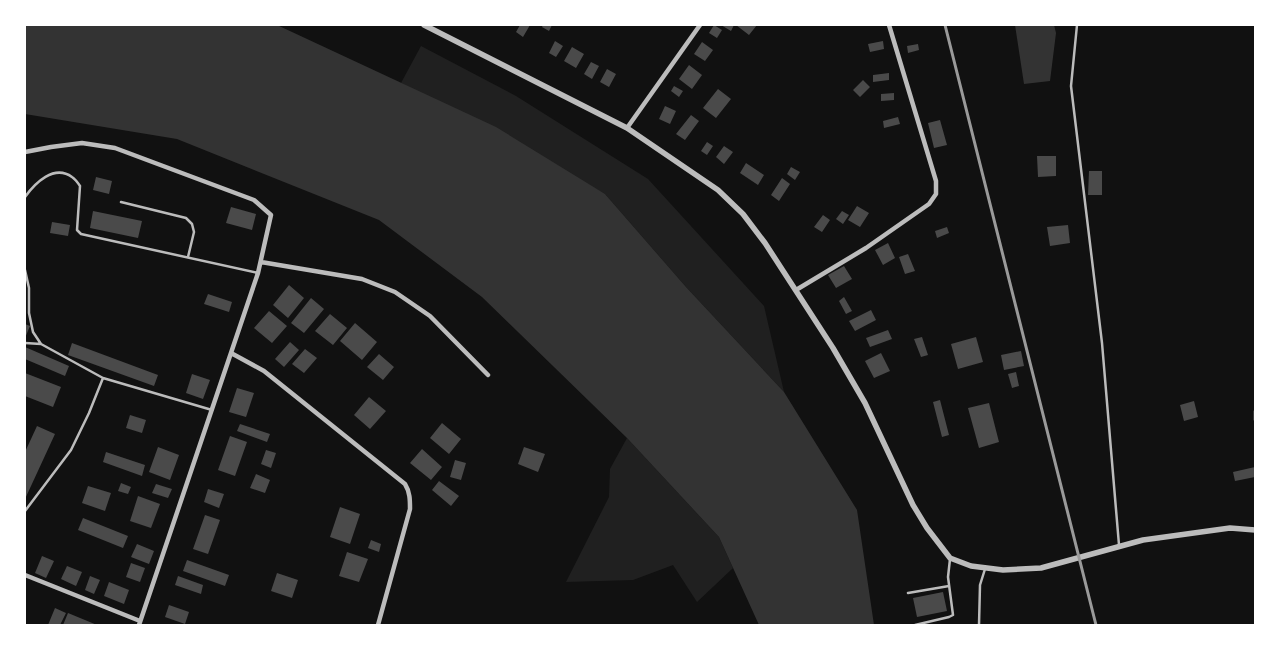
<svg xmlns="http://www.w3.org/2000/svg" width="1280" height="650" font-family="Mulish,sans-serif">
  <rect width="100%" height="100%" fill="#111"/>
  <!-- green -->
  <path fill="#202020" d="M421,46L516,96L648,179L764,306L784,392L686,287L605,194L401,83Z
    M627,438L719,537L733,568L697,602L673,565L633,580L566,582L609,497L610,469Z"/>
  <!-- water -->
  <path fill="#333" d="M25,25H277L496,127L605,194L686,287L784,392L857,510L874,625H759L719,537L627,438L482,297L379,220L177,139L25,114Z
    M1015,25H1054L1056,33L1050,81L1024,84Z"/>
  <!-- building -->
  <path fill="#4a4a4a" d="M520,25H530L523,37L516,32Z
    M543,25H552L549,31L542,27Z
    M714,25L722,30L717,38L709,33Z
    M721,25H734L731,31Z
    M736,25H757L749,35Z
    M555,41L563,46L556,57L549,53Z
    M883,41L884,49L870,52L868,44Z
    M702,42L713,50L705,61L694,54Z
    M918,44L919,50L908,53L907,46Z
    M572,47L584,54L576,68L564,61Z
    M591,62L599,66L592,79L584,74Z
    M689,65L702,75L692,89L679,79Z
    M607,69L616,74L609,87L600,82Z
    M889,73V80L873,82V75Z
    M863,80L870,87L860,97L853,90Z
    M674,86L683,91L679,97L671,91Z
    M718,89L731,99L716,118L703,108Z
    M894,93V100L881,101V94Z
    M665,106L676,111L670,124L659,119Z
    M691,115L699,121L685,140L676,134Z
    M898,117L900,124L884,128L883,121Z
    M940,120L947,145L934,148L928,123Z
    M707,142L713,146L707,155L701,151Z
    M724,146L733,152L724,164L716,157Z
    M1037,156H1056V176L1038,177Z
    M746,163L764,175L758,185L740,173Z
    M791,167L800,172L795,180L787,174Z
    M1089,171H1102V195H1088Z
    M96,177L112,181L109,194L93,190Z
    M782,178L790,184L779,201L771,195Z
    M857,206L869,213L860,227L848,220Z
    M231,207L256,214L252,230L226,223Z
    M93,211L142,221L138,238L90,228Z
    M842,211L849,215L843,224L836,219Z
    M823,215L830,220L822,232L814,227Z
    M52,222L70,225L68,236L50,233Z
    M1068,225L1070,243L1050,246L1047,227Z
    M947,227L949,233L937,238L935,231Z
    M888,243L895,258L883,265L875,250Z
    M908,254L915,271L905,274L899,257Z
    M844,266L852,279L836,288L828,275Z
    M289,285L304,298L288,318L273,305Z
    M208,294L232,302L229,312L204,304Z
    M844,297L852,311L846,314L839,301Z
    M311,298L324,309L304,333L291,323Z
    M871,310L876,320L855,331L849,321Z
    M269,311L287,326L272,343L254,328Z
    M330,314L347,328L333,345L315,331Z
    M355,323L377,342L362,360L340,341Z
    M25,324L30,326L25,338Z
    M888,330L892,339L870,347L866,338Z
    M922,337L928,355L921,357L914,339Z
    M976,337L983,362L958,369L951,344Z
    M290,342L299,350L284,367L275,359Z
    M72,343L158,375L154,386L68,355Z
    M25,347L69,366L65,376L25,359Z
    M305,349L317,358L304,373L292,364Z
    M1021,351L1024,366L1004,370L1001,355Z
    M881,353L890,371L874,378L865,361Z
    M379,354L394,367L383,380L367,367Z
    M1016,372L1019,386L1012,388L1008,374Z
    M25,373L61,387L53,407L25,396Z
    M192,374L210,380L203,399L186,393Z
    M237,388L254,393L246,417L229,412Z
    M369,397L386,411L370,429L354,415Z
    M940,400L949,435L942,437L933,402Z
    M1194,401L1198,417L1184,421L1180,405Z
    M989,403L999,442L979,448L968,408Z
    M130,415L146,420L142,433L126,428Z
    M442,423L461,439L449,454L430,438Z
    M240,424L270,434L267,442L237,431Z
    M37,426L55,434L25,499V452Z
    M230,436L247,442L235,476L218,470Z
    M158,447L179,455L170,480L149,472Z
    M524,447L545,454L538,472L518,464Z
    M422,449L442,467L431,480L410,463Z
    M266,450L276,453L271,468L261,464Z
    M106,452L145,465L142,476L103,462Z
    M455,460L466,463L461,480L450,477Z
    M1255,467V477L1235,481L1233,472Z
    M256,474L270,480L265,493L250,488Z
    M439,481L459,496L451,506L432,490Z
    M121,483L131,487L128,494L118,491Z
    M156,484L172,489L168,498L152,493Z
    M88,486L111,493L105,511L82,503Z
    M208,489L224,494L219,508L204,502Z
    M138,496L160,504L151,528L130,521Z
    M340,507L360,514L350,544L330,537Z
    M205,515L220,520L208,554L193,549Z
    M83,518L128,536L123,548L78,530Z
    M371,540L381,544L379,552L368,548Z
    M137,544L154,551L149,564L131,557Z
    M347,552L368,559L359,582L339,576Z
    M42,556L54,561L46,578L35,573Z
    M187,560L229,575L225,586L183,571Z
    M131,563L145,568L140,582L126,577Z
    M67,566L82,572L76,586L61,579Z
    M277,573L298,580L292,598L271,591Z
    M90,576L100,580L94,594L85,590Z
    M178,576L203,585L201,594L175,585Z
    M109,582L129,590L124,604L104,596Z
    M943,592L947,611L917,617L913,598Z
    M169,605L189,612L185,624L165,617Z
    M55,608L66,613L60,625H48Z
    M68,613L97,625H63Z"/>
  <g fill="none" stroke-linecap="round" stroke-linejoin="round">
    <!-- service -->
    <path stroke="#bcbcbc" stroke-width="2.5" d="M1077,25L1071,86L1102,343L1119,545
      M25,197C35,183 54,164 72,177C75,179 78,183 80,186L77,230L81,234L258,273
      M121,202L186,218L192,224L194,232L188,257
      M25,270L29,288V313L33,332L41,344L103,378L212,410
      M25,343L41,344
      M1255,411V420
      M25,511L71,450L89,413L103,378
      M908,593L949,586
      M915,625L949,617L953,615L948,577L950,559
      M979,625L980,585L985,569"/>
    <!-- minor -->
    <path stroke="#bcbcbc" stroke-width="4.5" d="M627,128L700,25
      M25,152L51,147L82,143L115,148L254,200L271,215L258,273L139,625
      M261,262L362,279L395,292L430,316L488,375
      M796,290L866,248L929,204L936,194V181L889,25
      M231,353L264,371L405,484C410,492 410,500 410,509L378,625
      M25,575L140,621"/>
    <!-- tertiary -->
    <path stroke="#bcbcbc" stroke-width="5.5" d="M424,25L627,128L718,190L743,214L765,243L833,348L865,403L913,505L927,528L950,558L971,566L1003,570L1041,568L1143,540L1230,528L1255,530"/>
    <!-- rail -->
    <path stroke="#9a9a9a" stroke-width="3" d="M945,25L1096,625"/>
  </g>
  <!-- border -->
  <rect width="1280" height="650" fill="none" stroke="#ffffff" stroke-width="52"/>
</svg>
